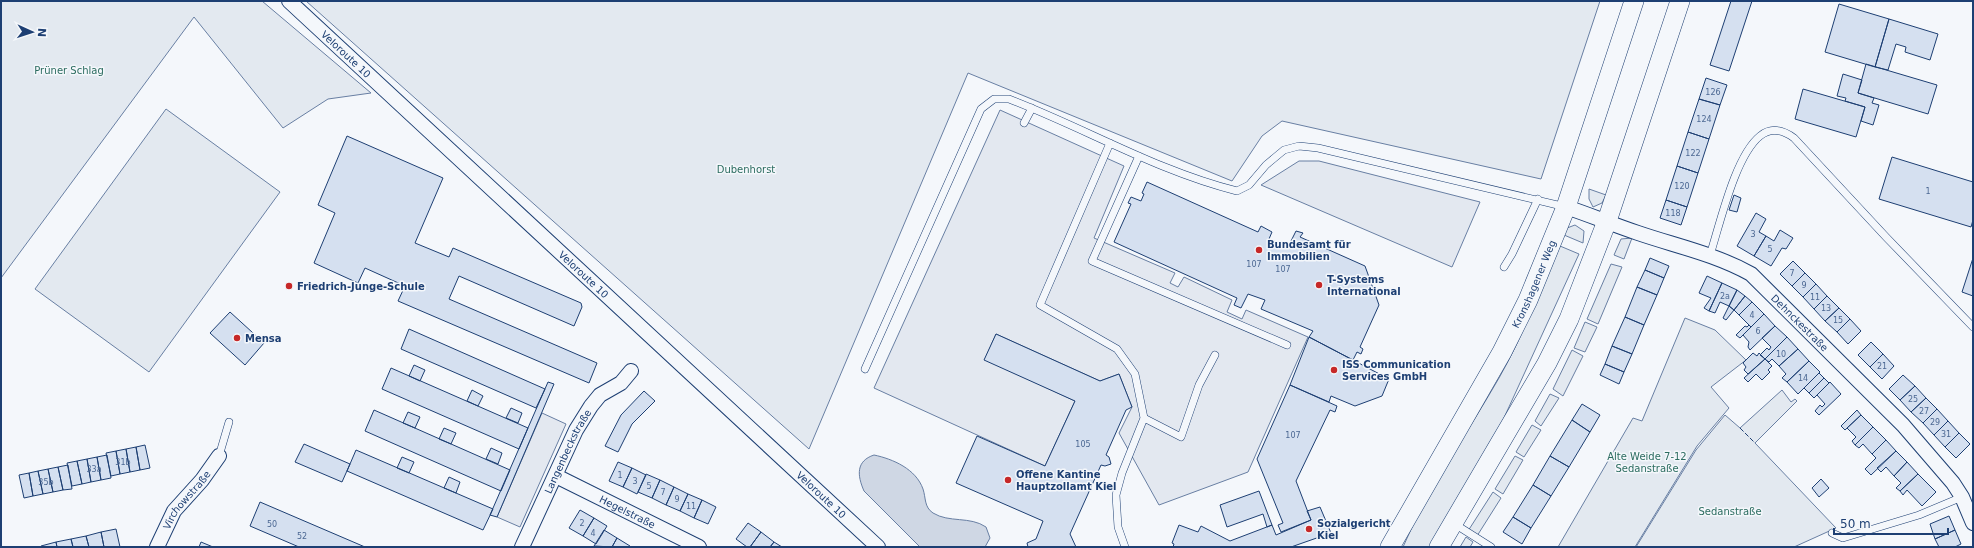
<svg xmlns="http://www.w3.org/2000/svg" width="1974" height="548" font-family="'DejaVu Sans',sans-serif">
  <rect width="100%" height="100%" fill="#f4f7fb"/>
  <!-- green -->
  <path fill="#e3e9f0" stroke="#687fa3" d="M1,1H262L371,93L328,99L283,128L194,17L1,278Z
    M306,1H1600L1541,179L1282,121L1262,136L1232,181L968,73L809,449Z
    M166,109L280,192L149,372L35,289Z
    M1589,189L1606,195L1602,203L1593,207L1589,199Z
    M1575,225L1584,231L1583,243L1564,235L1567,228Z
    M1632,238L1624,259L1614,255L1621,239Z
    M1560,246L1579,254L1503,420L1429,547H1403C1428,488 1467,434 1499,378C1523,336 1540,290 1560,246Z
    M1611,264L1622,267L1598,324L1587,319Z
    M1685,318L1715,330L1746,360L1711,387L1729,408L1697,446L1635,547H1558L1633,418L1642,421Z
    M1585,322L1597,327L1585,352L1574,348Z
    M1572,350L1583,356L1563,396L1553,389Z
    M1782,390L1791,402L1795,399L1797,401L1755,443L1836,528L1794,547H1636L1696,450L1725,415L1740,428Z
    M1550,394L1559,398L1541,426L1535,421Z
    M1532,425L1541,430L1524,457L1516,452Z
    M1515,456L1523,460L1503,494L1495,489Z
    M1493,492L1501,498L1477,536L1468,531Z
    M1466,537L1473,542L1470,547H1460Z"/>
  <!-- parking -->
  <path fill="#e3e8f0" stroke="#687fa3" d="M1000,110L1124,166L1094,238L1175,273L1170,283L1178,287L1184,277L1232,300L1227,312L1242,319L1246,310L1308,337L1248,472L1159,505L1119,433L1132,407L1119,374L1100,381L996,334L985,359L1075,401L1045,466L874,388Z
    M1299,161H1319L1480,202L1452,267L1261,185Z
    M542,413L566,424L520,527L497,517Z"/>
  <!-- water -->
  <path fill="#cfd7e4" stroke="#687fa3" d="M874,455C893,459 916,469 923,489C926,498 924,507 933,513C949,523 970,516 986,527L990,538L985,547H920L864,491C857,475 856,461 874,455Z"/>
  <!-- building -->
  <path fill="#d5e0f0" stroke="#1d3f73" d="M1731,1H1752L1729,71L1710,65Z
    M1839,4L1889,19L1875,67L1825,52Z
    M1889,19L1938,34L1930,60L1905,52L1906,47L1896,44L1888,70L1875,67Z
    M1866,64L1937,85L1928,114L1858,93Z
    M1843,74L1862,80L1858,93L1874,98L1872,103L1879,105L1873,125L1861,121L1865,107L1845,101L1846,98L1837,96Z
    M1706,78L1727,85L1720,105L1699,99Z
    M1803,89L1865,107L1856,137L1795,119Z
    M1699,99L1720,105L1709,139L1688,132Z
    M1688,132L1709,139L1698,173L1677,166Z
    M347,136L443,178L415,243L449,257L453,248L581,303L582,307L574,326L459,276L449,299L597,363L589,383L398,301L405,286L365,268L358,283L314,263L335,213L318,205Z
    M1892,157L1973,182V220L1971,227L1879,199Z
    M1677,166L1698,173L1687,207L1666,200Z
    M1147,182L1258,232L1261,226L1272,232L1269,239L1288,247L1296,231L1303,233L1300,237L1365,266L1379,305L1360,347L1363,349L1361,354L1357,352L1353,360L1309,337L1313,331L1261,309L1265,300L1248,294L1241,308L1234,305L1237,298L1114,242L1131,204L1128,203L1131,197L1141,201L1144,194L1142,193Z
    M1734,195L1741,198L1737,212L1729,210Z
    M1666,200L1687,207L1681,225L1660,218Z
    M1756,213L1766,219L1759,232L1766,236L1754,256L1737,246Z
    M1780,230L1793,238L1786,249L1782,248L1771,266L1754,256L1766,236L1774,241Z
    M1650,258L1669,266L1664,278L1645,270Z
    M1973,258V296L1962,292Z
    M1793,261L1805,273L1792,286L1780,274Z
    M1645,270L1664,278L1657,295L1637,287Z
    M1805,273L1816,284L1803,297L1792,286Z
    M1707,276L1722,283L1709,311L1704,308L1711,298L1699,293Z
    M1722,283L1737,290L1729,306L1720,302L1715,313L1709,311Z
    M1816,284L1827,296L1814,309L1803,297Z
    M1637,287L1657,295L1644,325L1625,317Z
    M1737,290L1745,296L1734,310L1729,306Z
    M1745,296L1752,302L1739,315L1734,310Z
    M1827,296L1839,308L1825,321L1814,309Z
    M1752,302L1764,314L1751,327L1739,315Z
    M1729,306L1734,310L1726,320L1723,318Z
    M1839,308L1850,319L1837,332L1825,321Z
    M230,312L264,343L245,365L210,333Z
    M1764,314L1775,326L1750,350L1748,347L1749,342L1743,335Z
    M1625,317L1644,325L1632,354L1612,346Z
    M1850,319L1861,331L1848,344L1837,332Z
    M1749,325L1751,327L1740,338L1736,335L1745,326L1747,327Z
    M1775,326L1787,337L1765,359L1760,355L1767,348L1769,350L1771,347L1762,338Z
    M409,329L545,389L536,408L401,349Z
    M996,334L1100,381L1119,374L1132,407L1126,410L1106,455L1109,457L1111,464L1105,466L1101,465L1070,534L1076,547H1028L1027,543L1036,539L1043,521L956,483L977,436L1045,466L1075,401L984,360Z
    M1309,337L1389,379L1382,396L1355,406L1331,396L1329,402L1290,385Z
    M1787,337L1798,349L1779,366L1772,359L1769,362L1765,359Z
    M1871,342L1883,354L1870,367L1858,355Z
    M1612,346L1632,354L1624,372L1605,364Z
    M1798,349L1809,361L1787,382L1782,378L1786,374L1779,366Z
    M1753,353L1757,356L1759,353L1765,359L1748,374L1744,370L1746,367L1743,363Z
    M1883,354L1894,366L1882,379L1870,367Z
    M1765,359L1772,366L1768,370L1770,372L1762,380L1756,374L1748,382L1744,378Z
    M1809,361L1820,372L1798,394L1787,382Z
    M1605,364L1624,372L1619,384L1600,375Z
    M414,365L425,370L420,381L409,376Z
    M391,368L528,428L519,449L382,389Z
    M1819,373L1824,378L1809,393L1804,388Z
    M1903,375L1915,386L1900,400L1889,389Z
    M1824,378L1829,383L1814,398L1809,393Z
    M548,382L554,384L497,517L490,515Z
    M1830,382L1841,394L1819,415L1815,411L1820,405L1822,407L1825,404L1817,395Z
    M1290,385L1337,406L1335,412L1330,410L1296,481L1311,520L1281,532L1278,525L1283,523L1257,459Z
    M1915,386L1926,398L1911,412L1900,400Z
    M472,390L483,396L478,406L467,401Z
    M644,391L655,401L632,424L618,452L605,446L621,415Z
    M1926,398L1937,409L1923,423L1911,412Z
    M1582,404L1600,415L1590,432L1572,420Z
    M511,408L522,413L518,423L506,418Z
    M1937,409L1948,421L1934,435L1923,423Z
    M374,410L510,470L501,491L365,431Z
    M1857,410L1861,415L1845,430L1841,426Z
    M408,412L420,417L415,428L403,423Z
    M1861,415L1873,427L1855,445L1852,441L1856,437L1847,428Z
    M1572,420L1590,432L1569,467L1550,456Z
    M1948,421L1959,433L1945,447L1934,435Z
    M1873,427L1886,440L1872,454L1863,444L1859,448L1855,445Z
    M444,428L456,433L451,444L439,439Z
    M1959,433L1970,444L1956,458L1945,447Z
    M1886,440L1896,451L1871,475L1865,469L1876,458L1872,454Z
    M304,444L350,464L342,482L295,462Z
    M145,445L150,468L140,470L136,447Z
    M136,447L140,470L130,472L126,449Z
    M491,448L502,453L498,464L486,459Z
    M126,449L130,472L120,474L116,451Z
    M356,450L493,509L483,530L347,471Z
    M116,451L120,474L111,476L106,453Z
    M1896,451L1907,462L1894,476L1886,467L1881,472L1877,468Z
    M107,455L111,478L101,480L97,457Z
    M1550,456L1569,467L1551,496L1533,485Z
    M97,457L101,480L91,482L87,459Z
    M402,457L414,462L409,473L397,468Z
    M87,459L91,482L82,484L77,461Z
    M77,461L82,484L72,486L67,463Z
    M618,462L632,468L623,487L609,481Z
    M1907,462L1918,474L1900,491L1896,488L1901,483L1894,476Z
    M68,465L72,489L63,490L58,467Z
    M58,467L63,490L53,492L48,469Z
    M632,468L646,475L637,494L623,487Z
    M48,469L53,492L43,494L38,471Z
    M38,471L43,494L33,496L29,473Z
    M29,473L33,496L24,498L19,475Z
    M646,474L660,480L652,498L638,492Z
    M1918,474L1936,492L1922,506L1907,490L1903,495L1900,491Z
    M449,477L460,482L456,493L444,488Z
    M1821,479L1829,488L1819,497L1812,488Z
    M660,480L674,487L666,505L652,498Z
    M1533,485L1551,496L1531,528L1513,517Z
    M674,487L688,494L680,511L666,505Z
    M1259,491L1272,525L1267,527L1263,514L1227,527L1220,505Z
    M688,494L702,500L694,518L680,511Z
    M702,500L716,507L708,524L694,518Z
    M260,502L365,547H299L250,526Z
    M1320,507L1331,533L1291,547H1173L1174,544L1172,543L1179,525L1198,532L1201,526L1230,541L1272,525L1276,535L1311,520L1307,511Z
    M580,510L594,518L583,536L569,528Z
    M1949,516L1955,530L1935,539L1930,524Z
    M1513,517L1531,528L1522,544L1503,532Z
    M594,518L607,526L596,544L583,536Z
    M748,523L761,532L750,547H747L736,539Z
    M116,529L120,547H104L101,532Z
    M604,530L617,538L612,547L594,546Z
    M1955,530L1961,544L1955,547H1939L1935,539Z
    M101,532L104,547H89L86,536Z
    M761,532L774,542L770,547H750Z
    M86,536L89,547H73L71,539Z
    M617,538L630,546V547H612Z
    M71,539L73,547H57L56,542Z
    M56,542L57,547H42L41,546Z
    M201,542L213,547H199Z
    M774,542L782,547H770Z"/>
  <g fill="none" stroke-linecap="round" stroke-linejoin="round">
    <defs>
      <path id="service" d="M1024,123L1032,108
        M1110,143L1040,305L1117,349L1135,374L1144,418L1122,473L1116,495L1118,527L1125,547
        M1139,156L1092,261L1287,345
        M1710,255C1720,224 1735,156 1760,136C1771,127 1783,130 1794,138L1886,237L1973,327
        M1504,267L1512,254L1538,199
        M865,369L981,109L994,99H1009C1085,128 1157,171 1237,191L1249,185L1266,165L1284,150L1299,146L1318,148L1566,207
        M1144,418L1181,437L1199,385L1215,355
        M219,456L229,422
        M1453,523L1491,547
        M1832,533L1843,538L1919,515L1962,497"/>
      <g id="minor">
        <path id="s1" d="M289,1L878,547"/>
        <path id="s2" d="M1566,207C1590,215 1614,225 1638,233C1676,246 1715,254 1751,274L1903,425L1953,483L1962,497L1973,523"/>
        <path id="s3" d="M556,476L699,547"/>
        <path id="s4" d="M157,547L174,511L202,480L219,456"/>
        <path id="s5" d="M522,547L576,430L591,406L600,395L621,383L631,371"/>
      </g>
      <g id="secondary">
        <path id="s6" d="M1390,547L1502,352L1528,300L1566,207L1634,1"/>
        <path d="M1439,547L1547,363L1569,319L1607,221L1680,1"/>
      </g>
    </defs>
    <!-- service casing -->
    <use href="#service" stroke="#1d3f73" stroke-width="8"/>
    <!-- minor casing -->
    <use href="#minor" stroke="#1d3f73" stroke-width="16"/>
    <!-- secondary casing -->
    <use href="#secondary" stroke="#1d3f73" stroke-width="20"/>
    <!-- service -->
    <use href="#service" stroke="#f4f7fb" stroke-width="7"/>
    <!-- minor -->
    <use href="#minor" stroke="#f4f7fb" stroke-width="14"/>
    <!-- secondary -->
    <use href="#secondary" stroke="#f4f7fb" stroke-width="19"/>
    <!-- fence -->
    <path stroke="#1d3f73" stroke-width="1" stroke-dasharray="5 2" stroke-linecap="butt" d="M1740,428L1755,443"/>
  </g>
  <!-- markers -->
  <g fill="#c62828" stroke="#f4f7fb" stroke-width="1.5">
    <circle cx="1259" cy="250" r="4"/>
    <circle cx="1319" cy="285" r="4"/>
    <circle cx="289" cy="286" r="4"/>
    <circle cx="237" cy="338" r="4"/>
    <circle cx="1334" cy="370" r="4"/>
    <circle cx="1008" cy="480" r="4"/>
    <circle cx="1309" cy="529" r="4"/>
  </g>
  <g text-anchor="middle" stroke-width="3" stroke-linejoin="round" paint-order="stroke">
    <!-- number labels -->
    <g font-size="8" fill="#4b6792">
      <text x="1713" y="95">126</text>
      <text x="1704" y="122">124</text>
      <text x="1693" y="156">122</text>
      <text x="1682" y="189">120</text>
      <text x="1928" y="194">1</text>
      <text x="1673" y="216">118</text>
      <text x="1753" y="237">3</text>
      <text x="1770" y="252">5</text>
      <text x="1254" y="267">107</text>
      <text x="1283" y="272">107</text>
      <text x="1792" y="276">7</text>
      <text x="1804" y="288">9</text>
      <text x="1725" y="299">2a</text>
      <text x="1815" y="300">11</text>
      <text x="1826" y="311">13</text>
      <text x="1752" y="318">4</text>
      <text x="1838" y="323">15</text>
      <text x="1758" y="334">6</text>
      <text x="1781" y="357">10</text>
      <text x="1882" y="369">21</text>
      <text x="1803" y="381">14</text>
      <text x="1913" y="402">25</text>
      <text x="1924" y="414">27</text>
      <text x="1935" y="425">29</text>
      <text x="1946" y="437">31</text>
      <text x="1293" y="438">107</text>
      <text x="1083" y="447">105</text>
      <text x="123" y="465">31b</text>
      <text x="94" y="472">33a</text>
      <text x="620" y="478">1</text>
      <text x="635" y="484">3</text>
      <text x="46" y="485">35b</text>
      <text x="649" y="489">5</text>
      <text x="663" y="495">7</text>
      <text x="677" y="502">9</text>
      <text x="691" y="509">11</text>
      <text x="582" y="526">2</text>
      <text x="272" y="527">50</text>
      <text x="593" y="536">4</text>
      <text x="302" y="539">52</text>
    </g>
    <!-- street labels -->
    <g font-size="10" fill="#1d3f73" stroke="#f4f7fb">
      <text dy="4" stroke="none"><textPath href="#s1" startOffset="78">Veloroute 10</textPath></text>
      <text dy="4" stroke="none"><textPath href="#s1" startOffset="402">Veloroute 10</textPath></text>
      <text dy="4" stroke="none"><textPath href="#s6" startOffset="300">Kronshagener Weg</textPath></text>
      <text dy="4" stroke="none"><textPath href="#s2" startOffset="266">Dehnckestraße</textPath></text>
      <text dy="4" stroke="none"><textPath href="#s5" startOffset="106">Langenbeckstraße</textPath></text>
      <text dy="4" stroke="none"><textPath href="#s1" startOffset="726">Veloroute 10</textPath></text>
      <text dy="4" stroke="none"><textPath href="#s4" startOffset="56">Virchowstraße</textPath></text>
      <text dy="4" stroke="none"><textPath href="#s3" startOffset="80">Hegelstraße</textPath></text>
    </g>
    <!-- park labels -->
    <g font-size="10" fill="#2c6c60" stroke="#f4f7fb">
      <text x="69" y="74">Prüner Schlag</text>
      <text x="746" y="173">Dubenhorst</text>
      <text x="1647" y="460">Alte Weide 7-12<tspan x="1647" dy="12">Sedanstraße</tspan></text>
      <text x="1730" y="515">Sedanstraße</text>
    </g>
    <!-- poi labels -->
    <g font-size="10" font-weight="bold" fill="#1d3f73" stroke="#f4f7fb" text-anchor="start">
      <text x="1267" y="248">Bundesamt für<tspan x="1267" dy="12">Immobilien</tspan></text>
      <text x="1327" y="283">T-Systems<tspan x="1327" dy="12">International</tspan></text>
      <text x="297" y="290">Friedrich-Junge-Schule</text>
      <text x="245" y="342">Mensa</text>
      <text x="1342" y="368">ISS Communication<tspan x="1342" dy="12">Services GmbH</tspan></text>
      <text x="1016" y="478">Offene Kantine<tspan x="1016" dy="12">Hauptzollamt Kiel</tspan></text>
      <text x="1317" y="527">Sozialgericht<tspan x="1317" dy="12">Kiel</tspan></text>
    </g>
  </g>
  <!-- border -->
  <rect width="1974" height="548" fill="none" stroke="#1d3f73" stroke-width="4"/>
  <!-- north arrow -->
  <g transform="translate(32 32) rotate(93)" stroke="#f4f7fb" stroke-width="3" paint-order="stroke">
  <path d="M0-3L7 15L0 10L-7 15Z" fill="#1d3f73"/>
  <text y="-6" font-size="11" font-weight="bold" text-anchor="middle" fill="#1d3f73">N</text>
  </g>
  <!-- scale -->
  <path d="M1834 528v6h114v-6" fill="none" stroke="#1d3f73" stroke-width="2"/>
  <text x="1840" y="528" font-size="12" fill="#1d3f73" stroke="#f4f7fb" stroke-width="3" paint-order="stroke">50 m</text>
</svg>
